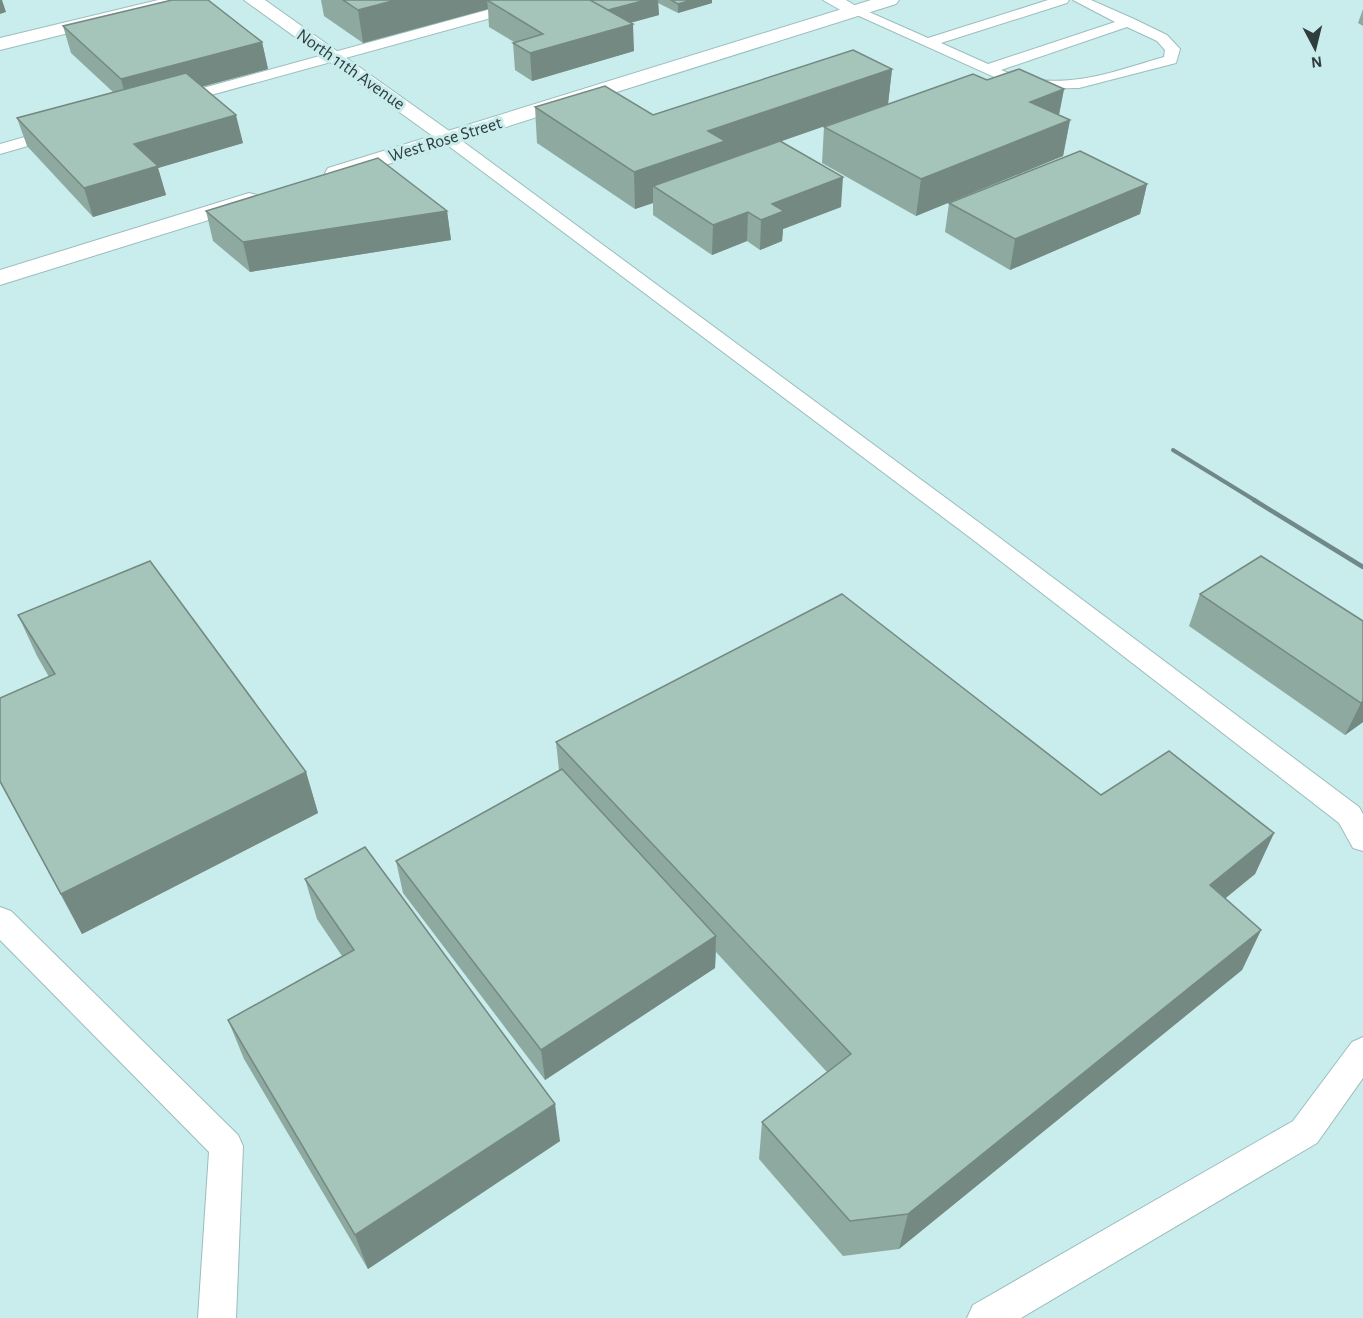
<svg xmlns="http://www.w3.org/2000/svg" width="1363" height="1318" font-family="'Alegreya Sans',sans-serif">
  <rect width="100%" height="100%" fill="#c9ecec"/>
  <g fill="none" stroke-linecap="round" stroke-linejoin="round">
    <defs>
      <path id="lane" d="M524,0H547L545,3L182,103H170L168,100L170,97Z
        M1048,0H1069L1067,3L941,43L988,64L1115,22L1073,0H1091L1134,19L1167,35L1180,49L1176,63L1079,88L1021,89L848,11L850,8H860L928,38ZM1127,27L1157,41L1165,50L1164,57C1109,73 1057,94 1001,70Z
        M60,127L66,129L68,132L66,135L0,154V144Z
        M448,133L454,135L992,532L1359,807L1363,814V851L1353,848L1339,823L976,542L442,141L440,138L442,135Z
        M0,907L11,911L238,1135L243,1146L236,1318H198L209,1152L0,940Z
        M1363,1037V1078L1317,1143L1021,1318H967L973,1305L1293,1121L1352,1042Z"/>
      <path id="street" d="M244,0H265L459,138L455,142H441Z
        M823,0H846L864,11L861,15H849Z"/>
      <path id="secondary" d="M158,0H189L186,4L0,50V38Z"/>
      <path id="primary" d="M871,0H899L896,4L344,178H328L325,173L328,168Z
        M249,193L257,195L260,200L257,205L0,285V270Z"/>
    </defs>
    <!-- lane casing -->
    <use href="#lane" stroke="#9bbdbd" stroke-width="2"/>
    <!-- street casing -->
    <use href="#street" stroke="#9bbdbd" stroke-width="2"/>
    <!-- secondary casing -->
    <use href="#secondary" stroke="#9bbdbd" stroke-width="2"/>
    <!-- primary casing -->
    <use href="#primary" stroke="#9bbdbd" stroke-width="2"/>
    <!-- lane -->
    <use href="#lane" fill="#fff" fill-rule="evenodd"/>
    <!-- street -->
    <use href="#street" fill="#fff" fill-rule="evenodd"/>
    <!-- secondary -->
    <use href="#secondary" fill="#fff" fill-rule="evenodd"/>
    <!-- primary -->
    <use href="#primary" fill="#fff" fill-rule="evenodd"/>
    <!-- rail-far1 -->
    <path stroke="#718888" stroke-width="4" d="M1173,450L1256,501"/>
    <!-- rail -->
    <path stroke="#718888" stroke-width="4.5" d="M1254,500L1363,567"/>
  </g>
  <!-- wall -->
  <path fill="#8ea9a0" d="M321,0H712V3L678,13L658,3L659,15L630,23L634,51L532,81L515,70L513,43L514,42L489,27L488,9L363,43L324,16Z
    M1363,9V26L1358,23Z
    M63,26L262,42L268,69L202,87L243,143L158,168L166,195L93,217L27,146L17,118L113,92L71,53Z
    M892,69L888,104L781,141L841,207L783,229L782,241L760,250L747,241L712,255L653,215V203L635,209L537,143L535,107L653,115Z
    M987,80L1064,89L1059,115L1070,120L1063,156L916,216L822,163L824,127Z
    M1147,184L1140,214L1010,270L945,232L949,203Z
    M206,211H447L451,240L250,272L213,241Z
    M1200,594L1363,621V722L1345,735L1189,626Z
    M18,615L306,772L318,813L82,934L0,783V698L49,677L37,656Z
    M556,742L1101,795L1274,833L1255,874L1225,898L1261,930L1242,970L899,1249L843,1256L759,1159L762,1122L827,1072L716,952L715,968L545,1080L403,893L396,861L559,770Z
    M305,879L560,1141L368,1269L244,1059L228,1020L342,956L317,919Z"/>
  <!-- shaded-wall -->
  <path fill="#748982" d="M0,0H2L6,12L0,14Z
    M396,0H522H487L488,9L363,43L358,10Z
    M646,0H658L659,15L600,31L599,13Z
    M692,0H712V3L678,13V4Z
    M633,24L634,51L532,81L530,53Z
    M262,42L268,69L128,106L121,79Z
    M892,69L888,104L653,186V203L635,209L634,172L708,131Z
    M1064,89L1057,124L1030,102Z
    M236,115L243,143L158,168L166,195L93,217L84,188L134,144Z
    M1070,120L1063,156L916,216L921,179Z
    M843,177L841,207L783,229L782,241L760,250L761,220L772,204Z
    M1147,184L1140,214L1010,270L1015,239Z
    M447,211L451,240L250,272L243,242Z
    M748,212L747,241L712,255L713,225Z
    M1363,701V722L1345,735L1361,703Z
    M306,772L318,813L82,934L61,894Z
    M1274,833L1255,874L1193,925L1210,885Z
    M1261,930L1242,970L899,1249L908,1214Z
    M716,936L715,968L545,1080L541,1050Z
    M555,1104L560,1141L368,1269L355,1235Z"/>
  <!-- building -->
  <path fill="#a5c4ba" stroke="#748982" stroke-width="1.5" d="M172,0H208L262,42L121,79L63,26Z
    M343,0H396L358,10Z
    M487,0H590L633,24L530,53L513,43L543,34Z
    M590,0H646L608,10Z
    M671,0H692L678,4Z
    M853,50L892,69L708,131L725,141L634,172L535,107L605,86L653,115Z
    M1019,69L1064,89L1030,102L1070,120L921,179L824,127L973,74L987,80Z
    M186,73L236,115L134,144L158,166L84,188L17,118Z
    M780,141L843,177L772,204L784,211L761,220L748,212L713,225L653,186Z
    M1080,151L1147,184L1015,239L949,203Z
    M378,158L447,211L243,242L206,211Z
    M1261,556L1363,621V701L1361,703L1200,594Z
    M150,561L306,772L61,894L0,781V698L55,674L18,615Z
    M842,594L1101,795L1169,751L1274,833L1210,885L1261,930L908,1214L850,1221L762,1122L851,1054L556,742Z
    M562,769L716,936L541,1050L396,861Z
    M365,847L555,1104L355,1235L228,1020L354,950L305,879Z"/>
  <g text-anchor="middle" stroke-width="6" stroke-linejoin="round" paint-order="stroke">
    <!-- far-street labels -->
    <g font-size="18" fill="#2f3d3d" stroke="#c9ecec">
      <text transform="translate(351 69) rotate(35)" y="6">North 11th Avenue</text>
      <text transform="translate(445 139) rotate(-17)" y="6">West Rose Street</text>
    </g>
  </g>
  <!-- north arrow -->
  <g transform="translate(1315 48) rotate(173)" stroke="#c9ecec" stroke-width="4.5" paint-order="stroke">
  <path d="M0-4.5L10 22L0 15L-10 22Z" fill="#2f3d3d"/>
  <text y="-9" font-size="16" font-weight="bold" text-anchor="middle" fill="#2f3d3d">N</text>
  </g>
</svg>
